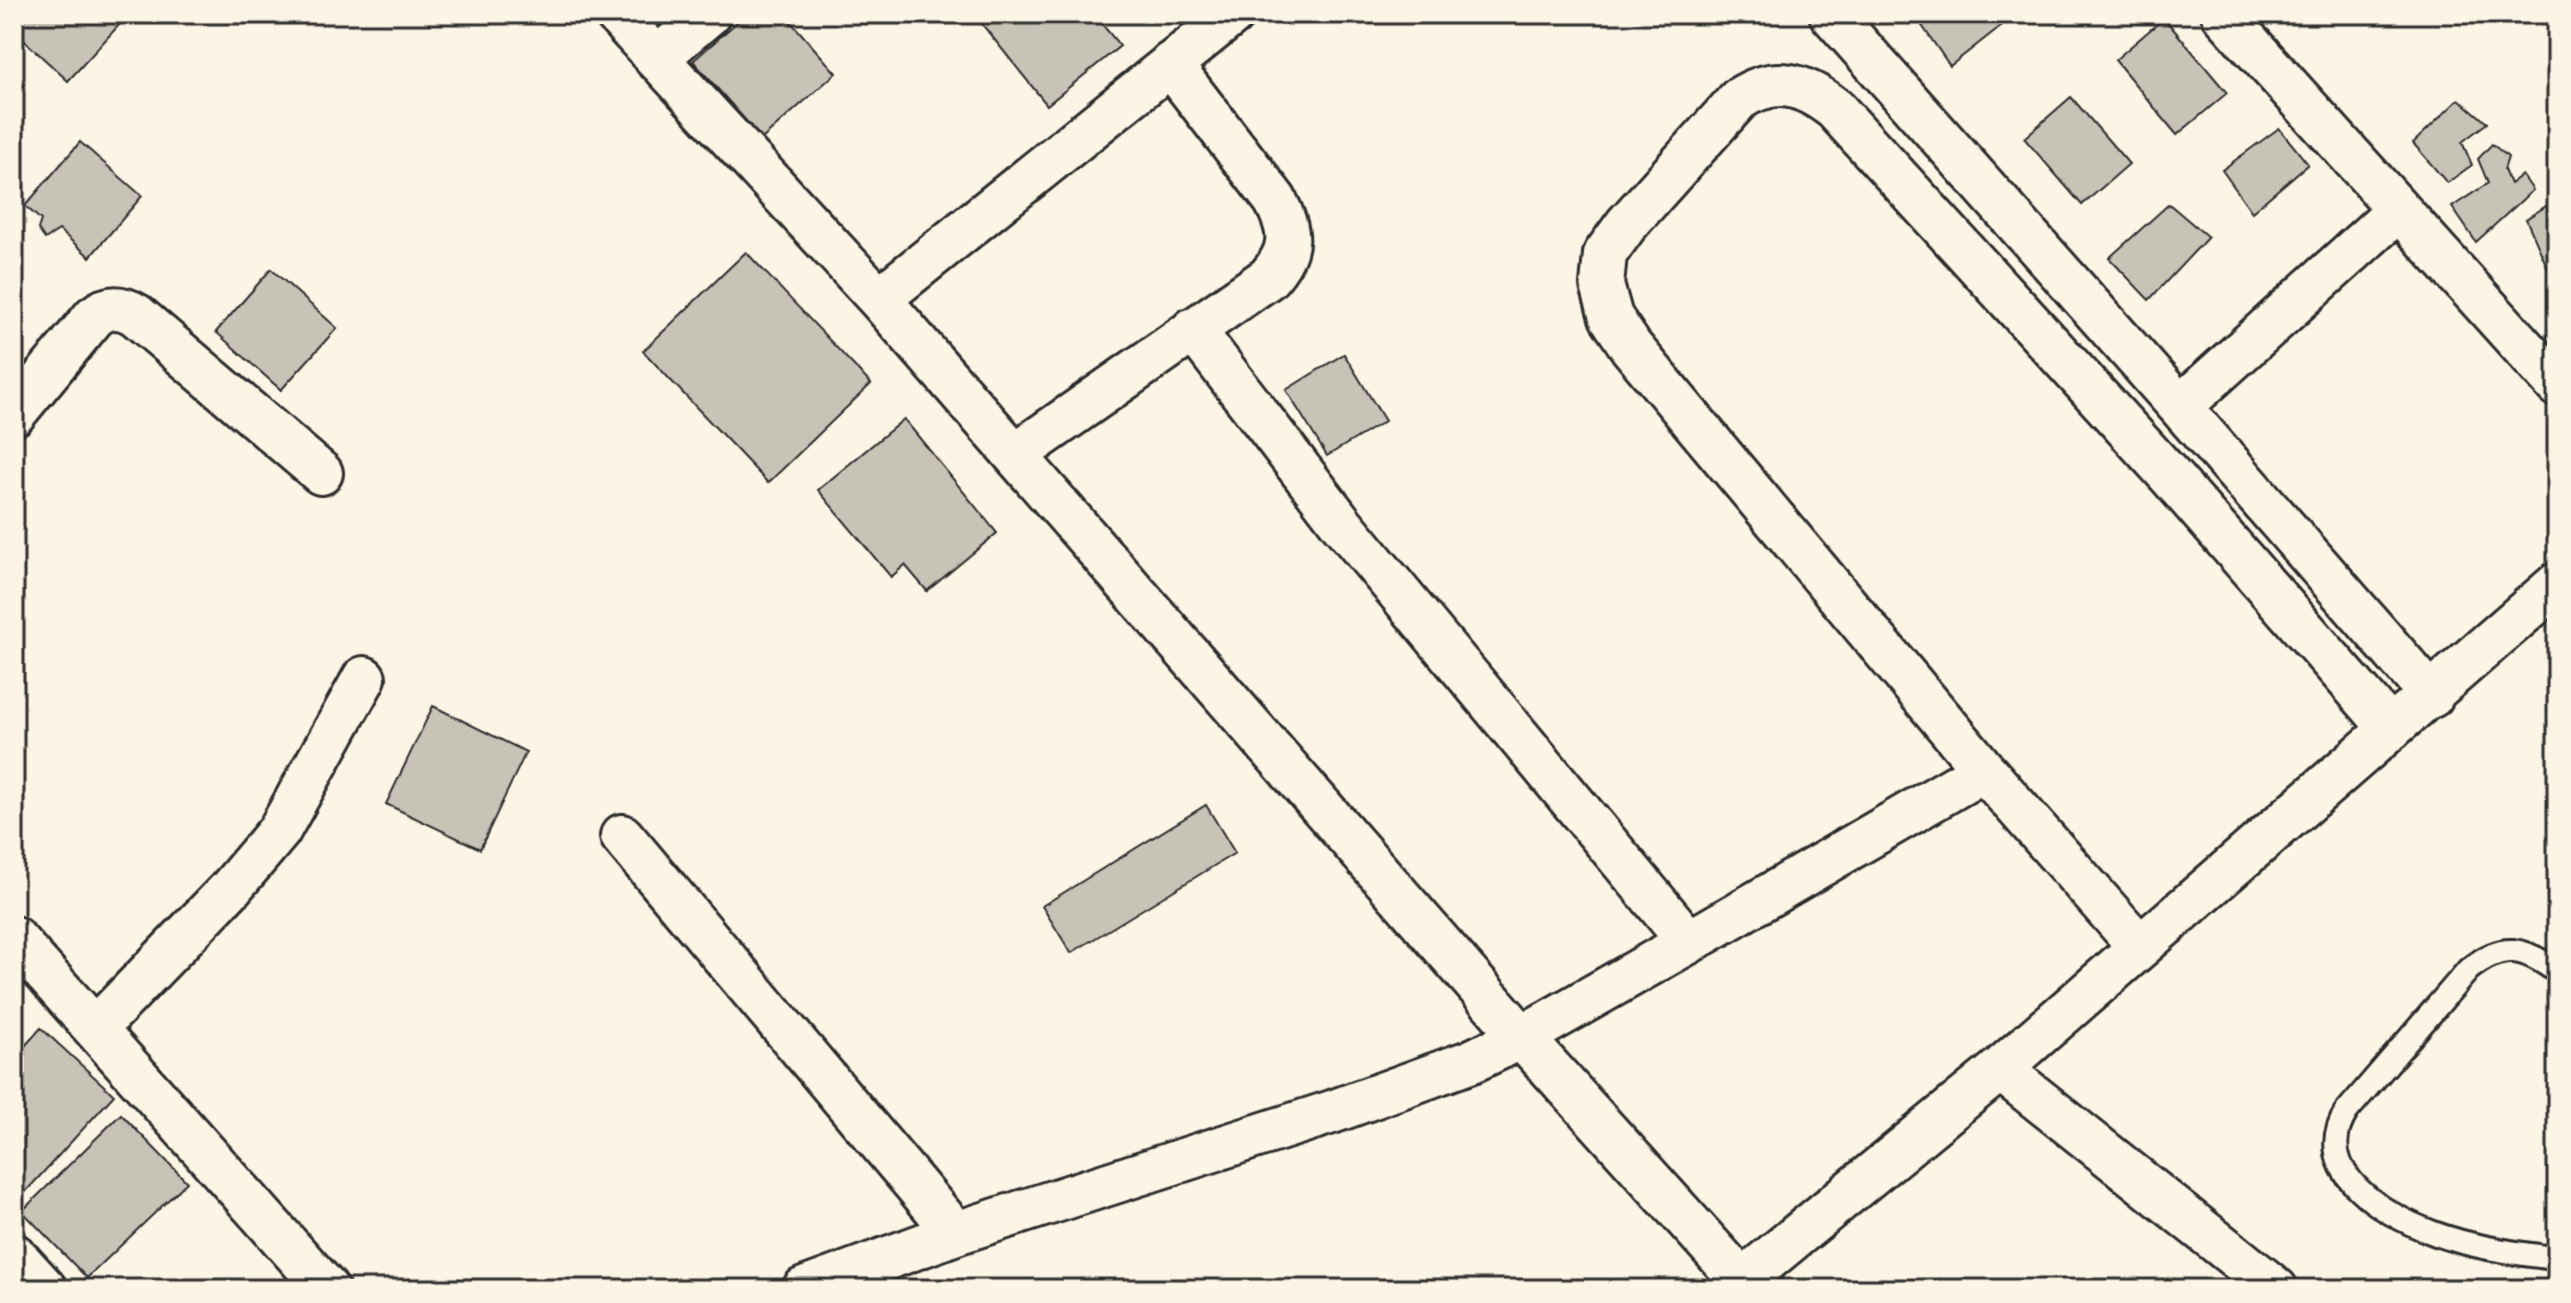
<svg xmlns="http://www.w3.org/2000/svg" width="2571" height="1303" font-family="Mynerve,sans-serif">
  <rect width="100%" height="100%" fill="#fcf5e5"/>
  <filter id="ink" filterUnits="userSpaceOnUse"><feTurbulence type="fractalNoise" baseFrequency=".0125" numOctaves="2"/><feDisplacementMap in="SourceGraphic" scale="16" xChannelSelector="R" yChannelSelector="G"/><feConvolveMatrix kernelMatrix="1 2 1 2 8 2 1 2 1" color-interpolation-filters="sRGB"/></filter>
  <g filter="url(#ink)">
    <!-- building -->
    <path fill="#c8c3b7" stroke="#2b2b2b" stroke-width="2" d="M14,14H129L68,81L14,31Z
      M746,14H784L836,73L762,139L693,61Z
      M981,14H1094L1120,46L1047,105L977,18Z
      M1914,14H2016L1950,66Z
      M2164,18L2227,93L2177,135L2115,60Z
      M2071,97L2129,164L2082,205L2024,138Z
      M2459,99L2487,123L2462,142L2472,165L2447,183L2413,143Z
      M2279,128L2308,164L2252,212L2222,170Z
      M80,142L142,196L90,257L59,230L45,239L38,229L41,220L25,206Z
      M2492,144L2508,157L2504,170L2510,184L2522,175L2533,190L2476,242L2452,207L2488,183L2478,159Z
      M2557,199V278L2553,280L2526,219Z
      M2169,204L2208,237L2149,300L2109,258Z
      M746,252L871,384L768,483L643,351Z
      M271,269L337,328L281,390L216,332Z
      M1344,354L1385,421L1327,456L1286,390Z
      M904,419L997,533L927,591L905,565L891,577L818,490Z
      M433,706L526,752L480,849L386,804Z
      M1206,805L1235,853L1071,953L1042,906Z
      M41,1028L114,1095L18,1200L14,1196V1058Z
      M121,1114L187,1182L87,1278L22,1211Z"/>
    <g fill="none" stroke-linecap="round" stroke-linejoin="round">
      <defs>
        <path id="service" d="M2557,972C2524,947 2503,942 2469,969L2347,1111C2307,1172 2387,1216 2436,1234C2475,1248 2517,1254 2557,1258"/>
        <path id="minor" d="M616,14L879,299L1522,1037L1742,1281
          M1831,14L2180,407L2432,696
          M2223,14L2557,385
          M656,59L709,14
          M879,299L1233,14
          M1193,329L1342,524L1689,942
          M2180,407L2398,210
          M14,414L94,317C109,305 121,306 136,315L321,473
          M1016,454L1268,278C1293,250 1292,232 1275,200L1170,64
          M622,836L956,1233
          M14,938L327,1289
          M2140,947L1984,770L1631,347L1611,317L1602,285L1605,254L1626,225L1739,99C1775,76 1802,83 1835,109L2170,476L2391,729
          M96,1028L230,889L279,831L364,678
          M2000,1069L2276,1289
          M14,1255L45,1289
          M804,1289L956,1233L1332,1112L1472,1061L1522,1037L1689,942L1984,770
          M1732,1289L2000,1069L2557,584"/>
      </defs>
      <!-- service casing -->
      <use href="#service" stroke="#2b2b2b" stroke-width="28"/>
      <!-- minor casing -->
      <use href="#minor" stroke="#2b2b2b" stroke-width="48"/>
      <!-- service -->
      <use href="#service" stroke="#fcf5e5" stroke-width="22"/>
      <!-- minor -->
      <use href="#minor" stroke="#fcf5e5" stroke-width="42"/>
    </g>
  </g>
  <!-- margin -->
  <rect width="2571" height="1303" fill="none" stroke="#fcf5e5" stroke-width="48"/>
  <rect x="24" y="24" width="2523" height="1255" fill="none" stroke="#2b2b2b" stroke-width="3" filter="url(#ink)"/>
</svg>
